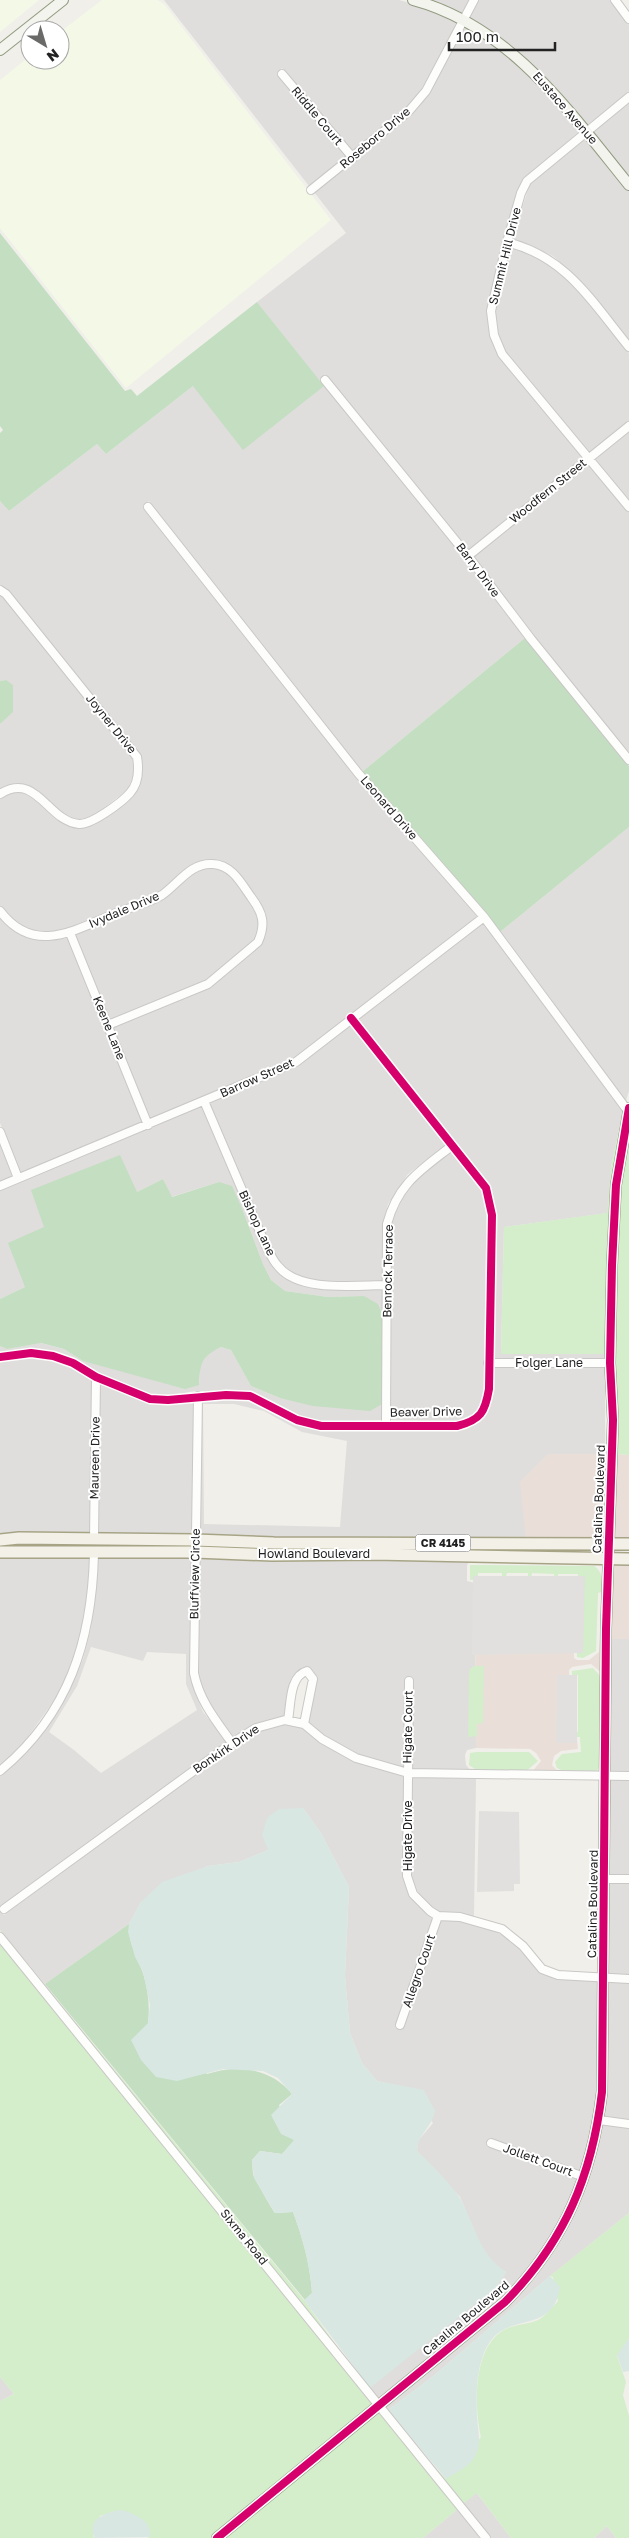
<svg xmlns="http://www.w3.org/2000/svg" width="629" height="2538" font-family="'Golos Text',sans-serif">
  <rect width="100%" height="100%" fill="#f0efea"/>
  <!-- residential -->
  <path fill="#dfdedc" fill-rule="evenodd" d="M164,0H399L424,7L458,22L422,88L407,108L353,152L282,68L277,73L347,157L309,186Z
    M427,0H470L462,15Z
    M479,0H611L629,25V92L586,126L528,62L469,19Z
    M466,26L523,67L581,130L524,179L503,238L487,310L490,335L500,356L584,457L468,550L325,375L320,379L465,558L525,638L362,772L149,501L143,506L356,775L478,917L294,1059L150,1119L112,1027L210,987L261,945L266,934V914L236,870L212,859L200,861L190,866L160,891L147,897L60,932H34L20,926L0,906V799L16,791L25,792L34,797L58,819L70,825L81,828L94,825L133,796L141,779L143,768L140,755L9,591L0,586V501L9,511L97,444L106,454L193,386L324,387L257,302L346,233L314,192L413,114L429,93Z
    M629,102V179L591,132Z
    M586,137L629,190V341L573,274L553,256L525,243L511,240L530,184Z
    M509,247L523,250L550,263L569,279L629,353V421L589,452L506,352L497,334L495,312Z
    M629,431V501L594,459Z
    M589,463L629,512V752L533,637L473,557Z
    M0,594L134,758V775L127,790L91,818L79,820L62,813L38,791L27,785L15,783L0,789V724L13,711L6,680L0,681Z
    M629,827V1091L626,1101L500,932Z
    M213,867L231,875L256,910L259,923L255,940L206,980L109,1020L74,935L151,904L165,898L194,873L203,868Z
    M0,917L18,933L34,939L49,941L68,938L143,1122L20,1173L0,1123Z
    M483,923L623,1111L611,1167L608,1213L504,1227L501,1354H606L605,1359H492L489,1186L356,1019Z
    M351,1024L447,1144L408,1174L388,1204L383,1224L384,1281H313L292,1274L281,1265L269,1245L209,1104L298,1065Z
    M202,1106L263,1248L276,1270L289,1280L305,1287L384,1289V1319L364,1296L328,1297L285,1291L271,1280L263,1264L243,1211L219,1182L171,1197L163,1179L137,1192L44,1227L25,1287L0,1299V1190Z
    M0,1143L13,1176L0,1181Z
    M453,1150L482,1189L488,1214L484,1360L486,1388L482,1406L467,1419L456,1422L389,1420L392,1288L391,1225L395,1209L405,1190L414,1180Z
    M383,1338L382,1420L321,1422L298,1416L250,1393L195,1391L167,1396L150,1395L131,1389L97,1373L75,1360L54,1352L30,1349L0,1353V1346L7,1349L40,1343L64,1349L83,1361L199,1385L200,1367L208,1353L221,1347L231,1350L251,1386L280,1398L382,1404Z
    M31,1357L53,1360L72,1367L92,1379L90,1535L0,1536V1362Z
    M492,1367H605V1454L548,1455L526,1539H274L199,1536L202,1399L249,1400L296,1424L320,1430L457,1429L472,1426L488,1411L493,1390ZM203,1404H234L264,1411L302,1432L347,1441L340,1527L204,1524Z
    M99,1383L150,1403L194,1400L192,1536L98,1535Z
    M19,1542L191,1544V1548H0V1544Z
    M16,1555L90,1558L89,1582L84,1625L75,1656L60,1692L25,1741L0,1766V1556Z
    M191,1556V1672L193,1687L203,1712L227,1741L0,1907V1776L31,1747L66,1697L83,1659L91,1628L97,1558ZM91,1647L143,1661L147,1652L186,1654V1684L197,1710L101,1773L74,1750L49,1732L77,1686Z
    M199,1556L529,1561L469,1562L467,1565V1581L475,1583L476,1748L467,1750L465,1755L466,1765L471,1771L412,1770L413,1678L406,1677L404,1768L358,1754L324,1735L309,1722L317,1680L313,1671L306,1667L297,1671L291,1679L285,1716L255,1724L233,1737L209,1708L200,1686L198,1673Z
    M610,1639H629V1772H609Z
    M286,1724L303,1727L321,1742L356,1762L404,1776L405,1885L420,1907L433,1918L395,2027L402,2030L440,1920L460,1921L493,1930L512,1941L542,1973L558,1979L600,1982L599,2091L596,2115L582,2172L489,2138L487,2145L579,2179L568,2209L537,2261L503,2299L379,2399L370,2388L378,2379L496,2287L506,2272L494,2264L482,2248L460,2197L417,2151L418,2141L433,2123L410,2088L377,2081L362,2063L350,2033L345,1976L349,1887L321,1833L303,1808L268,1850L239,1862L208,1866L141,1902L129,1924L45,1984L0,1930V1910L4,1915L235,1745L258,1731Z
    M412,1777L476,1779L474,1917L438,1912L425,1902L412,1884Z
    M609,1780H629V1875H609Z
    M609,1882H629V1975L607,1974Z
    M607,1982L629,1983V2120L603,2117Z
    M602,2124L629,2128V2213L550,2276L431,2378L388,2410L385,2406L508,2305L543,2266L575,2212L587,2182Z
    M0,2377L14,2394L0,2401Z
    M476,2492L511,2538H490L463,2504Z
    M458,2509L481,2538H423Z
    M607,2526L616,2538H594Z"/>
  <!-- commercial -->
  <path fill="#e9dfd8" d="M548,1454H608L605,1539H526L520,1482Z
    M615,1454L629,1455V1540H613Z
    M612,1562H629V1639H610Z
    M475,1583L574,1652V1658L577,1660H589L599,1652L603,1595L602,1673L591,1664L572,1667L569,1670L571,1740H577L578,1749L561,1751L554,1756L552,1765L559,1773H531L541,1761L536,1753L530,1749L476,1748Z"/>
  <!-- education -->
  <path fill="#f4f8e7" d="M0,0H39L0,32Z
    M102,0H157L164,4L331,220L126,388L0,228V80L30,56V60H60V32Z"/>
  <!-- grass -->
  <path fill="#d4edca" d="M623,1111L605,1354H501L504,1227L607,1213L611,1167Z
    M629,1129V1455L615,1454L614,1367L619,1186Z
    M470,1565L594,1566C603,1572 603,1582 601,1592L598,1593L596,1651L583,1658L577,1657L578,1574H558V1579H555L554,1574L532,1573L531,1579H528V1573H507L505,1579L502,1578V1573H478V1579L470,1580Z
    M474,1666H484L483,1723L477,1724V1736L468,1737L469,1675L470,1669Z
    M593,1668L601,1677V1764L597,1771C585,1774 568,1774 557,1768L555,1762L562,1754L581,1752L580,1737H572V1734L578,1732V1675H572V1671Z
    M477,1752H529L538,1761L525,1772L478,1771L469,1765L470,1753Z
    M0,1930L304,2300L341,2352L0,1931Z
    M0,1942L374,2404L211,2538H149L115,2511L100,2516L93,2536L95,2538H0V2401L14,2394L0,2377Z
    M629,2213V2338L617,2356L626,2382L623,2395L629,2416V2538H616L607,2526L594,2538H511L477,2493L463,2504L425,2457L446,2479L481,2437C474,2406 472,2343 508,2328C518,2324 529,2324 538,2320C545,2317 552,2307 558,2301L553,2277L550,2276Z
    M379,2410L458,2509L423,2538H224Z"/>
  <!-- forest -->
  <path fill="#c3dec0" d="M0,233L125,391L131,389L137,396L257,302L324,386L243,450L193,386L106,454L97,444L9,511L0,501V433L3,430L0,426Z
    M525,638L629,766V827L500,932L362,772Z
    M6,680L13,685V712L0,724V681Z
    M120,1155L137,1192L163,1179L172,1197L219,1182L232,1186L243,1211L263,1264L271,1280L285,1291L328,1297L364,1296L378,1304L384,1319L382,1404L370,1411L313,1406L280,1398L251,1386L231,1350L221,1347C201,1356 200,1365 199,1385L185,1389L83,1361L64,1349L41,1343L7,1349L0,1346V1299L25,1287L8,1243L44,1227L31,1190Z
    M129,1924C128,1943 137,1956 143,1973C148,1989 150,2006 148,2023L207,2074C237,2064 271,2068 292,2094L279,2105L294,2141L282,2154L260,2151L252,2160C253,2166 252,2172 254,2177C255,2179 273,2211 275,2213L293,2212C303,2239 310,2264 312,2293L305,2300L45,1984Z"/>
  <!-- wetland -->
  <path fill="#d8e7e2" d="M303,1808L321,1833L349,1887L345,1976L350,2033L362,2063L377,2081L424,2090L435,2111C431,2129 418,2134 417,2151C427,2159 456,2190 461,2200C475,2226 479,2254 506,2272L496,2287L370,2388L304,2300L312,2293C310,2264 303,2239 293,2212L275,2213L254,2178L252,2160L260,2151L282,2154L294,2140L281,2134L271,2115L292,2094L278,2078L263,2071L223,2069L177,2081L156,2077L141,2060L131,2040L148,2023L150,2005L143,1972L135,1957L128,1932L129,1924L141,1902L162,1882L208,1866L239,1862L268,1850L262,1835L267,1818L279,1809Z
    M550,2276L560,2287C553,2333 514,2313 492,2339C476,2359 476,2393 477,2417C478,2433 483,2446 472,2461C466,2468 454,2474 446,2479L388,2410L431,2378Z
    M629,2338V2371L623,2372L617,2355Z
    M122,2510C135,2514 152,2520 150,2537L95,2538C85,2520 107,2511 122,2510Z"/>
  <!-- parking -->
  <path fill="#e1e0de" d="M473,1576H585L583,1653L472,1655Z
    M557,1675H577V1743H556Z
    M479,1811L519,1812L520,1884H514V1891L477,1892Z"/>
  <g fill="none" stroke-linecap="round" stroke-linejoin="round">
    <defs>
      <path id="street" d="M615,0L629,19
        M282,74L353,158
        M629,97L527,181L521,193L507,242L491,311L494,335L502,354L629,507
        M311,190L409,111L426,91L474,0
        M507,242C567,257 592,302 629,347
        M325,380L468,556L531,639L629,760
        M148,507L358,773L484,917L628,1111
        M468,556L629,426
        M0,590L6,594L137,757C139,769 139,783 130,793C121,803 91,825 79,824C47,821 37,771 0,794
        M0,911C34,956 75,930 116,913C131,907 149,903 162,895C178,884 191,862 213,864C232,865 241,883 251,897C263,913 266,924 258,942L208,984L108,1025
        M70,933L148,1125
        M204,1101L266,1246C270,1253 273,1261 278,1266C299,1293 357,1285 388,1285
        M0,1132L18,1178
        M0,1186L296,1062L484,917
        M0,1357L31,1353L53,1356L73,1363L96,1377L150,1399L168,1400L226,1395L250,1396L297,1420L321,1426H457C481,1420 485,1412 489,1389L492,1215L486,1188L351,1018
        M488,1363H610
        M198,1396L194,1673C199,1700 216,1721 232,1743
        M386,1424L387,1224C398,1183 421,1170 453,1145
        M94,1539L96,1377
        M409,1681L407,1876L413,1894L430,1911L438,1916L460,1917L502,1929L523,1946L542,1969L558,1975L629,1979
        M288,1720C291,1705 289,1676 307,1671L313,1679L304,1724
        M0,1771C69,1714 92,1640 94,1554
        M605,1879H629
        M4,1909L232,1743L256,1728L285,1720L304,1724L322,1739L356,1758L408,1773L629,1776
        M0,1937L486,2538
        M400,2025L438,1916
        M599,2120L629,2124
        M491,2143L584,2177"/>
      <path id="secondary" d="M413,0C510,26 569,111 629,185
        M0,50L63,0
        M217,2538L505,2302C565,2241 592,2176 602,2092L606,1629L613,1420L610,1363L612,1265L616,1185L629,1108"/>
      <path id="primary" d="M0,1540L19,1538L195,1540L274,1543L629,1544
        M0,1552H195L272,1555L374,1554L629,1559"/>
    </defs>
    <!-- street casing -->
    <use href="#street" stroke="#c9c8c6" stroke-width="10"/>
    <!-- secondary casing -->
    <use href="#secondary" stroke="#929b81" stroke-width="12"/>
    <!-- primary casing -->
    <use href="#primary" stroke="#a7a486" stroke-width="14"/>
    <!-- street -->
    <use href="#street" stroke="#fdfdfc" stroke-width="8"/>
    <!-- secondary -->
    <use href="#secondary" stroke="#f2f4ed" stroke-width="10"/>
    <!-- primary -->
    <use href="#primary" stroke="#f2f0e7" stroke-width="11"/>
    <defs>
      <path id="cycleway" d="M0,1357L31,1353L53,1356L73,1363L96,1377L150,1399L168,1400L226,1395L250,1396L297,1420L321,1426H457C481,1420 485,1412 489,1389L492,1215L486,1188L351,1018
        M217,2538L505,2302C565,2241 592,2176 602,2092L606,1629L613,1420L610,1363L612,1265L616,1185L629,1108"/>
    </defs>
    <!-- cycleway casing -->
    <use href="#cycleway" stroke="#fff" stroke-width="11"/>
    <!-- cycleway -->
    <use href="#cycleway" stroke="#d6006c" stroke-width="8"/>
  </g>
  <g text-anchor="middle" stroke-width="4" stroke-linejoin="round" paint-order="stroke">
    <!-- shield labels -->
    <rect fill="#fff" stroke="#646464" stroke-width="1" x="415.5" y="1534.5" width="55" height="17" rx="4"/>
    <g font-size="11" font-weight="bold" fill="#222">
      <text x="443" y="1547">CR 4145</text>
    </g>
    <!-- street labels -->
    <g font-size="12" fill="#222" stroke="#fff">
      <text transform="translate(565 108) rotate(49)" y="4">Eustace Avenue</text>
      <text transform="translate(317 116) rotate(50)" y="4">Riddle Court</text>
      <text transform="translate(375 138) rotate(-40)" y="4">Roseboro Drive</text>
      <text transform="translate(505 256) rotate(-76)" y="4">Summit Hill Drive</text>
      <text transform="translate(548 491) rotate(-39)" y="4">Woodfern Street</text>
      <text transform="translate(478 570) rotate(53)" y="4">Barry Drive</text>
      <text transform="translate(111 724) rotate(51)" y="4">Joyner Drive</text>
      <text transform="translate(389 808) rotate(49)" y="4">Leonard Drive</text>
      <text transform="translate(124 910) rotate(-23)" y="4">Ivydale Drive</text>
      <text transform="translate(109 1028) rotate(68)" y="4">Keene Lane</text>
      <text transform="translate(257 1078) rotate(-24)" y="4">Barrow Street</text>
      <text transform="translate(257 1223) rotate(65)" y="4">Bishop Lane</text>
      <text transform="translate(388 1271) rotate(-89)" y="4">Benrock Terrace</text>
      <text x="549" y="1367">Folger Lane</text>
      <text transform="translate(426 1412) rotate(-1)" y="4">Beaver Drive</text>
      <text transform="translate(95 1458) rotate(-89)" y="4">Maureen Drive</text>
      <text transform="translate(599 1499) rotate(-88)" y="4">Catalina Boulevard</text>
      <text x="314" y="1558">Howland Boulevard</text>
      <text transform="translate(195 1574) rotate(-89)" y="4">Bluffview Circle</text>
      <text transform="translate(408 1727) rotate(-89)" y="4">Higate Court</text>
      <text transform="translate(226 1749) rotate(-34)" y="4">Bonkirk Drive</text>
      <text transform="translate(408 1836) rotate(-90)" y="4">Higate Drive</text>
      <text transform="translate(593 1904) rotate(-89)" y="4">Catalina Boulevard</text>
      <text transform="translate(419 1971) rotate(-71)" y="4">Allegro Court</text>
      <text transform="translate(538 2160) rotate(20)" y="4">Jollett Court</text>
      <text transform="translate(244 2237) rotate(51)" y="4">Sixma Road</text>
      <text transform="translate(466 2318) rotate(-40)" y="4">Catalina Boulevard</text>
    </g>
  </g>
  <!-- north arrow -->
  <g transform="translate(45 45) rotate(142)"><circle r="24" fill="#ffffff" stroke="#a7a7a7"/>
  <path d="M0-4L9 19L0 12L-9 19Z" fill="#6a6a68"/>
  <text y="-8" font-size="14" font-weight="bold" text-anchor="middle" fill="#222222">N</text>
  </g>
  <!-- scale -->
  <path d="M449 42v8h106v-8" fill="none" stroke="#222222" stroke-width="2.5"/>
  <text x="456" y="42" font-size="15" fill="#222222" stroke="#ffffff" stroke-width="4" paint-order="stroke">100 m</text>
</svg>
